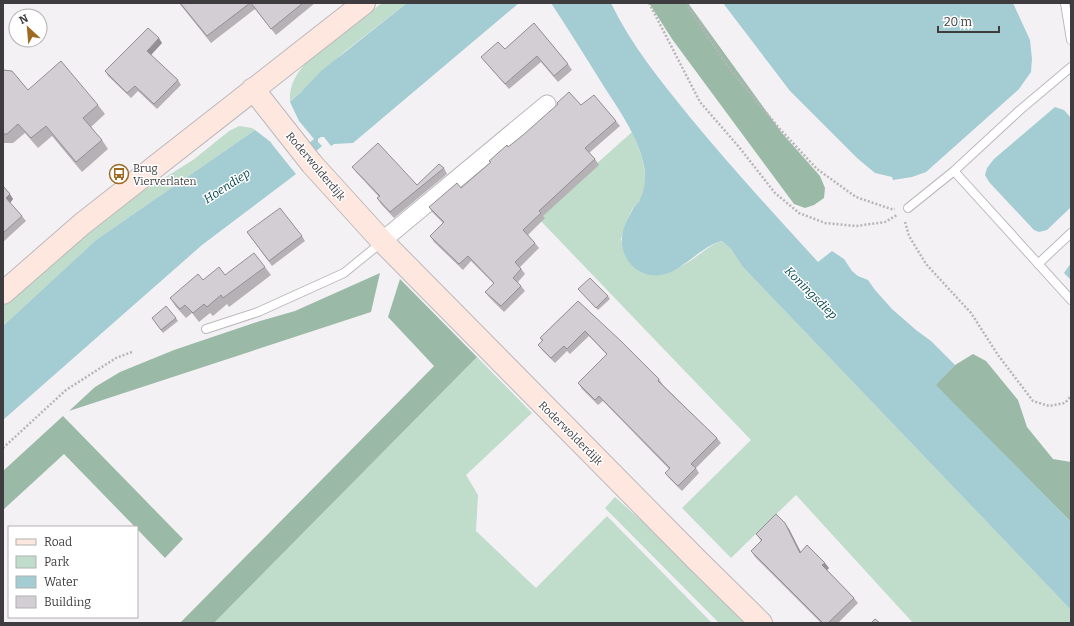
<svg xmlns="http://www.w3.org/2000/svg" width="1074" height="626" font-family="Bitter,serif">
  <rect width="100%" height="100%" fill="#f4f1f5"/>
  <!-- green -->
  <path fill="#c0dccb" d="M382,3H407L344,52L290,102C289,86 295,75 306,63Z
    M239,126L252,128L255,130L96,240L3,326V306L53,262L143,191L193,160L229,131Z
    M632,132C641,152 652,180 639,201C638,204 635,206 633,208C627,218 624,229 621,240L661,275C671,271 681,267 690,261C701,254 709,245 722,241L731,249L742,266L1071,610V623H913L796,495L731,558L682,508L751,440L537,217Z
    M477,357L532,413L466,475L478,495L476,531L536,588L607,516L712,623H214Z
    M615,497L718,589L751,623H719L605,508Z"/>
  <!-- forest -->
  <path fill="#9abaa7" d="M649,3H688L782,133L820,176L825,188L824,198L814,205L805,208L794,204L672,39Z
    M380,273L371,312L69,411L95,387L120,372L174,350L260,321L295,311Z
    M400,279L477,357L214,623H180L434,366L388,317Z
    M973,354L986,361L1018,400L1027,427L1053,459L1071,462V522L935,385L955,365Z
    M63,416L183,539L165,558L137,529V527H135L64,454L3,510V471Z"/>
  <!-- water -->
  <path fill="#a3ccd3" d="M407,3H519L353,143L334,144L331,146L324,137H321L318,139V142L322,146L315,152L309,146L287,163L296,174L202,245L3,420V326L96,240L255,130L272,143L299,121L290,102L301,92L321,71Z
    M551,3H611C631,45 660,80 689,116C730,166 774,214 818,262L832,251L844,259L852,271L858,276L868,280L875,290L892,309L916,330L931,341L955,365L936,385L1071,522V610L742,266L731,249L722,241C696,247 676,283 646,274C625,267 617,245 625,225C627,220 630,214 633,209C635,205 639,203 640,199C645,189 646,177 644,166C638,136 619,110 603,85C586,58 569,30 551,3Z
    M723,3H1013L1030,40L1032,59L1031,72L1019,89L926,172L912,177L893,180L892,177L875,173L857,158L790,91Z
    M1055,107L1064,110L1071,118V207L1047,230L1039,232L1034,230L989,182L985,175L987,168L994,159Z
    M1071,263V280L1064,273Z"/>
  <!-- pier -->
  <path fill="#f4f1f5" d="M299,121L314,139L308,144L309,145L287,163L271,143Z"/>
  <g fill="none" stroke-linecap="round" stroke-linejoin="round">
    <defs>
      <path id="lane" d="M1065,3L1071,40
        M954,171L1071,300
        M908,208L954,171L1020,110L1071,67
        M1038,264L1071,233
        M206,329L258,312L344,273L382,242"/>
      <path id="street" d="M382,241L547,104"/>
      <path id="secondary" d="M253,89L312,164L382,241L696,559L761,623
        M3,293L82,224L364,3"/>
    </defs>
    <!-- lane casing -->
    <use href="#lane" stroke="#bcb9bd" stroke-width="10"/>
    <!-- street casing -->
    <use href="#street" stroke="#bcb9bd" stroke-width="19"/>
    <!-- secondary casing -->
    <use href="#secondary" stroke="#bcb9bd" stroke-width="24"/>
    <!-- path -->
    <path stroke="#b8b5b8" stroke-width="2.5" stroke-dasharray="2 2" stroke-linecap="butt" d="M649,3L700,102L739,147L775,193L799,213L825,223L856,226L885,222L897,215
      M687,3L689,8L729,68L779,128L817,169L856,197L891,209H895
      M905,222L909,236L926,264L971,313L998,355L1033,401L1049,406L1065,403L1071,396
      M3,448L66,390L116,358L132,352"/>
    <!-- lane -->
    <use href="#lane" stroke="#fff" stroke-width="8"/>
    <!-- street -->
    <use href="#street" stroke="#fff" stroke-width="17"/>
    <!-- secondary -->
    <use href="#secondary" stroke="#fee7df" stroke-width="22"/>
  </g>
  <!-- wall -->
  <path fill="#b5b1b5" d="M179,3H315L276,35L255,9L211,43Z
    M534,23L568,64L572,70L558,82L541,62L509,89L485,62L481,57L505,49Z
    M162,43L151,55L178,80L181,85L157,109L138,91L131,98L108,76L105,71Z
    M3,70L28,90L98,105L105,114L91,127L102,140L108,149L82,172L52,136L38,148L25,133L13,143H3Z
    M581,105L616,121L620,126L589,153L595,159L599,165L543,216L545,218L528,235L535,243L539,248L520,267L525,274L518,282L525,291L504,312L489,297L485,292L494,284L471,261L463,270L434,242L430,236L443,223L432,212L429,207L461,188Z
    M352,167L417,185L444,168L447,174L394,218L381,204L377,198L379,197L356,172Z
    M3,186L13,199L10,203L22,216L26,221L3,242Z
    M247,232L302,236L305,241L272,266Z
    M265,267L271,275L229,307L227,304L213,316L210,313L199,322L192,313L186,318L176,307L170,298L203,280Z
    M578,289L608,296L610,299L598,310Z
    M578,301L659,379L663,385L717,438L721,443L696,468L699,473L682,491L669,478L665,473L669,469L603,401L598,405L582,389L578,383L607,355L589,336L570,354L567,351L555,363L542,350L538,345L542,341L540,338Z
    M176,318L178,321L163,333L154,321Z
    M789,529L801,552L829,568L827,570L854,598L858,603L838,623H821L755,557L751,551L761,541L756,534Z"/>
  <!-- shaded-wall -->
  <path fill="#939094" d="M159,38L162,43L150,56L147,51Z
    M10,194L13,199L10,203L6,198Z
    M785,523L789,529L804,559L800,553Z
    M825,563L829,568L826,571L822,565Z"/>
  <!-- building -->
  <path fill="#d2ced3" stroke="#939094" d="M180,3H250L207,36Z
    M251,3H303L271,29Z
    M534,23L568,64L554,76L537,56L505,84L481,57L498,42L505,49Z
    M148,28L159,38L147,51L178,80L154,104L135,86L127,93L105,71Z
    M61,61L98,105L83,118L102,140L76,162L46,126L31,138L18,124L7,134H3V70L12,71L28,90Z
    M569,92L581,105L594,95L616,121L585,148L595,159L539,211L541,213L523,230L535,243L515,262L521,269L513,278L521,286L501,306L485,292L494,283L468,256L459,264L430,236L444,222L429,207L457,183L461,188L491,162L489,161L507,145L508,147L523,135L558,104L557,103Z
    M378,143L417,185L439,164L444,168L390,212L377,198L380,196L352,167Z
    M3,186L10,194L6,198L22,216L3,233Z
    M280,208L302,236L269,261L247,232Z
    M254,253L265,267L223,298L221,295L207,307L204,304L193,313L185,305L180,309L170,298L198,274L203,280L219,267L225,275Z
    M590,278L608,296L596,308L578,289Z
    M578,301L622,342L659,379L658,381L717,438L691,464L696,468L678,486L665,473L670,468L599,396L595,400L578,383L607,354L585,331L567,349L564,346L551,358L538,345L543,340L540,338Z
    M166,306L176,318L161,330L152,318Z
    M776,514L785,523L800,553L807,545L825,563L822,565L854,598L828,623H823L751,551L762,540L756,534Z
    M875,619L880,623H871Z"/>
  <!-- icons -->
  <defs>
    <symbol id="bus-ring" viewBox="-11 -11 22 22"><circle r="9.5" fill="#fff" stroke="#9e6921" stroke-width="1.5"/><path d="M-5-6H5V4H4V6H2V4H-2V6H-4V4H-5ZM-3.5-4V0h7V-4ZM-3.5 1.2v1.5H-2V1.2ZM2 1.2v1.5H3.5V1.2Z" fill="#9e6921"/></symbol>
  </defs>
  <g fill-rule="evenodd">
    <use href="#bus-ring" x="108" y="163" width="22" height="22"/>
  </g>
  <g text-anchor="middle" stroke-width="3" stroke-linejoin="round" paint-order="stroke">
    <!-- street labels -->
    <g font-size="11" fill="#3e3c3e" stroke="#fff">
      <text transform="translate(316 166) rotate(50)" y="4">Roderwolderdijk</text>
      <text transform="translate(571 433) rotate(45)" y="4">Roderwolderdijk</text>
    </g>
    <!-- poi labels -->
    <g font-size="11" fill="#3e3c3e" stroke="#fff" text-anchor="start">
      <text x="133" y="172">Brug<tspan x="133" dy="13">Vierverlaten</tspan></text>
    </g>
    <!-- water labels -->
    <g font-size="12" font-style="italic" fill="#04454d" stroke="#fff">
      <text transform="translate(227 186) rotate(-33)" y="4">Hoendiep</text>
      <text transform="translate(811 293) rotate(45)" y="4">Koningsdiep</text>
    </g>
  </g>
  <!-- border -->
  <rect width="1074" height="626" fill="none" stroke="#3e3c3e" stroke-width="8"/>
  <!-- legend -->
  <rect x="8" y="526" width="130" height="92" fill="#ffffff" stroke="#b2b1b2"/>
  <rect x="16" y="539" width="20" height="6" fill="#fee7df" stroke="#b2b1b2"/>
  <text x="44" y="546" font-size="12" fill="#3e3c3e">Road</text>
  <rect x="16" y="556" width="20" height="12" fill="#c0dccb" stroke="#b2b1b2"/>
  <text x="44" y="566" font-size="12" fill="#3e3c3e">Park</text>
  <rect x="16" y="576" width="20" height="12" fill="#a3ccd3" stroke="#b2b1b2"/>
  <text x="44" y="586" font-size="12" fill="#3e3c3e">Water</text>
  <rect x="16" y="596" width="20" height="12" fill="#d2ced3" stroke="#b2b1b2"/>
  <text x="44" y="606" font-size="12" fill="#3e3c3e">Building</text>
  <!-- north arrow -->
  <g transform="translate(28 28) rotate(334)"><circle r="19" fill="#ffffff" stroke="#b2b1b2"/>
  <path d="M0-3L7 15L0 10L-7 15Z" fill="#9e6921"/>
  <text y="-6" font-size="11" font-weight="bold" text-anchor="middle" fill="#3e3c3e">N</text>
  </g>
  <!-- scale -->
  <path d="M938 26v6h61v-6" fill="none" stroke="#3e3c3e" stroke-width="2"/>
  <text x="944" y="26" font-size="12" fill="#3e3c3e" stroke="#ffffff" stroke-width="3" paint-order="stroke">20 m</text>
</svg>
